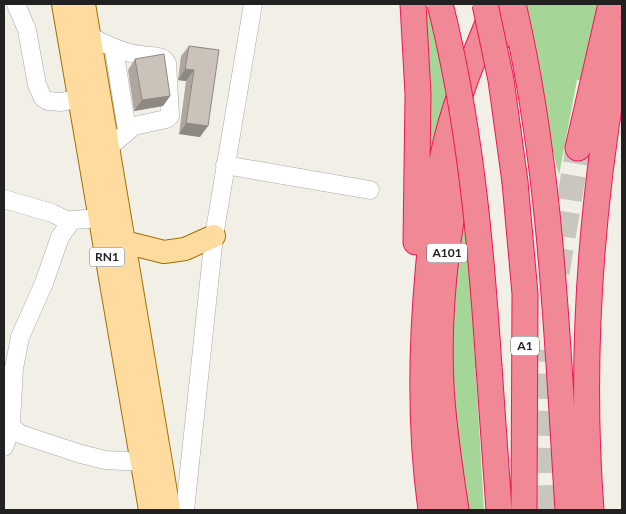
<svg xmlns="http://www.w3.org/2000/svg" width="626" height="514" font-family="Lato,sans-serif">
  <rect width="100%" height="100%" fill="#f2efe7"/>
  <!-- forest -->
  <path fill="#a6d598" d="M525,4H602L583,80H577L559,175L546,123Z
    M430,10L449,107L425,207L419,13Z
    M466,207L484,510H467C453,411 443,306 466,207Z"/>
  <g fill="none" stroke-linecap="round" stroke-linejoin="round">
    <!-- highway-tunnel -->
    <path stroke="#c8c6bf" stroke-width="25" stroke-dasharray="25 12" stroke-linecap="butt" d="M557,273L578,148
      M548,510L546,450L550,350"/>
    <defs>
      <path id="minor" d="M16,4L27,30L37,85L43,98L48,101L61,102L91,96
        M90,36C106,45 123,53 142,55C151,57 162,54 167,63L170,116L166,119L134,126L107,149
        M114,49L127,130
        M225,165L370,190
        M4,199L52,213L70,222
        M100,218L72,220L60,237L44,283L20,337L14,368L11,422L12,427L20,434L81,454L105,460L143,462
        M4,447L12,427
        M185,510L214,236L253,4"/>
      <path id="major" d="M63,4L150,510
        M84,4L169,510
        M124,242L164,252L185,249L214,236"/>
      <path id="highway" d="M413,4L418,94L416,242
        M513,4C552,169 557,341 568,510
        M497,41L512,4
        M578,148L611,4
        M515,182L525,294L524,510
        M489,367L499,510
        M431,510C420,431 421,352 428,273C432,228 436,182 447,138C458,94 476,52 493,11
        M456,510C450,469 443,427 441,385C437,305 448,222 466,144
        M591,510C579,350 592,189 622,31"/>
    </defs>
    <!-- minor casing -->
    <use href="#minor" stroke="#a8a8a8" stroke-width="19"/>
    <!-- major casing -->
    <use href="#major" stroke="#9e7200" stroke-width="24"/>
    <!-- highway casing -->
    <use href="#highway" stroke="#ed1755" stroke-width="27"/>
    <!-- minor -->
    <use href="#minor" stroke="#fff" stroke-width="18"/>
    <!-- major -->
    <use href="#major" stroke="#ffdb9f" stroke-width="22"/>
    <!-- highway -->
    <use href="#highway" stroke="#f08896" stroke-width="25"/>
    <defs>
      <path id="highway-bridge" d="M440,4C470,122 481,245 489,367
        M485,4L501,80L515,182"/>
    </defs>
    <!-- highway-bridge casing -->
    <use href="#highway-bridge" stroke="#ed1755" stroke-width="27" stroke-linecap="butt"/>
    <!-- highway-bridge -->
    <use href="#highway-bridge" stroke="#f08896" stroke-width="25"/>
  </g>
  <!-- wall -->
  <path fill="#afa79f" d="M189,46L219,50L200,137L179,134L186,81L178,80L181,56Z
    M135,59L170,96L163,106L134,111L128,70Z"/>
  <!-- shaded-wall -->
  <path fill="#8e8882" d="M185,69L194,70L186,81L178,80Z
    M170,96L163,106L134,111L142,100Z
    M186,123L208,126L200,137L179,134Z"/>
  <!-- building -->
  <path fill="#cbc2b9" stroke="#8e8882" d="M189,46L219,50L208,126L186,123L194,70L185,69Z
    M164,54L170,96L142,100L135,59Z"/>
  <g text-anchor="middle" stroke-width="5" stroke-linejoin="round" paint-order="stroke">
    <!-- shield labels -->
    <g fill="#fff" stroke="#646464" stroke-width="1">
      <rect x="427" y="243.5" width="40" height="19" rx="4"/>
      <rect x="89.5" y="247.5" width="35" height="19" rx="4"/>
      <rect x="511" y="336.5" width="28" height="19" rx="4"/>
    </g>
    <g font-size="12" font-weight="bold" fill="#212121">
      <text x="447" y="257">A101</text>
      <text x="107" y="261">RN1</text>
      <text x="525" y="350">A1</text>
    </g>
  </g>
  <!-- border -->
  <rect width="626" height="514" fill="none" stroke="#212121" stroke-width="10"/>
</svg>
